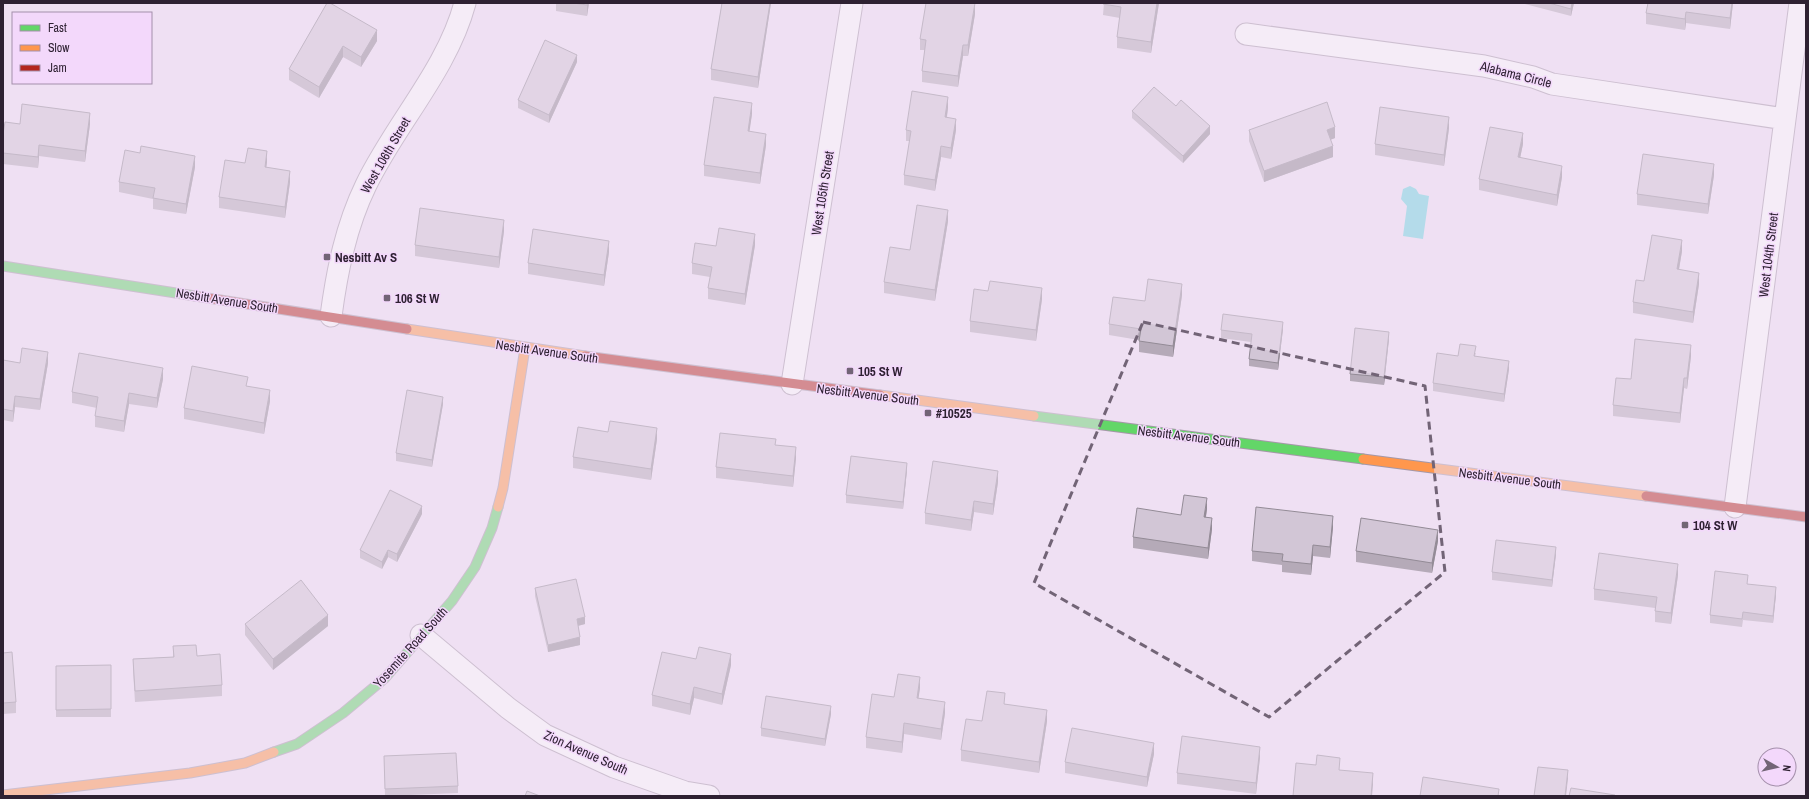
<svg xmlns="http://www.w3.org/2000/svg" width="1809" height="799" font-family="'Archivo Narrow',sans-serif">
  <rect width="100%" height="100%" fill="#efe0f3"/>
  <!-- water -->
  <path fill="#6ed6e0" d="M1410,186L1416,189L1419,194L1429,196L1423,239L1403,236L1407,206L1401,199L1403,189Z"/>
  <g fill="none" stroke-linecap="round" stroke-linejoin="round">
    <defs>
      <path id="street" d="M1246,34L1484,66L1533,77L1552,84L1785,119
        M331,316C337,271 346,226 366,185C396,123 447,70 465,3
        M792,384L852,3
        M1735,507L1800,3
        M421,635L508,708L545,735L614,767L685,792L709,796"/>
      <path id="fast" d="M3,266L195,296
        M1034,416L1363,459
        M274,752L297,744L343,713L385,678L452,601L475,567L492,528L498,507"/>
      <path id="slow" d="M407,329L585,356
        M880,395L1034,416
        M1363,459L1646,496
        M498,507L503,488L525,348
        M3,795L190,773L245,763L274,752"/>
      <path id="jam" d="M195,296L407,329
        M585,356L880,395
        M1646,496L1806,517"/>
    </defs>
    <!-- street casing -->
    <use href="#street" stroke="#a598a8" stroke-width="23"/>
    <!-- fast casing -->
    <use href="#fast" stroke="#a598a8" stroke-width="11"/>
    <!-- slow casing -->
    <use href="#slow" stroke="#a598a8" stroke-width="11"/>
    <!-- jam casing -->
    <use href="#jam" stroke="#a598a8" stroke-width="11"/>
    <!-- street -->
    <use href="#street" stroke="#fdfafd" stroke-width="21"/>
    <!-- fast -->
    <use href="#fast" stroke="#63d668" stroke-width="9"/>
    <!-- slow -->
    <use href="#slow" stroke="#ff974d" stroke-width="9"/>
    <!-- jam -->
    <use href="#jam" stroke="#b3261e" stroke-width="9"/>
  </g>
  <!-- wall -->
  <path fill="#b5aab8" d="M327,3L377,41L361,67L343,57L319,98L289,80V69Z
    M556,3H589L587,16L556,11Z
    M722,3H771L758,88L711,80V69Z
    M1104,3H1159L1151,53L1117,48V37L1120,18L1103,15Z
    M1521,3H1574L1571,16Z
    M1648,3H1733L1730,29L1686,23L1685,30L1646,24V13Z
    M975,14L968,56H963L958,87L922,82V71L925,50H920V39Z
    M577,62L549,123L518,108V100Z
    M1176,106L1210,134L1183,163L1132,118V111Z
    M948,108L947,117L956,130L951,159L941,157L935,191L904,185V175L910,141H906V130Z
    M752,114L749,131L766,145L760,184L704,176V165Z
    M20,124H90L85,162L39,156L38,168L3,164V134Z
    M1449,128L1444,166L1375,155V144Z
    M1249,130L1335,138L1330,140L1333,157L1264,182L1249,141Z
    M1523,144L1520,158L1562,177L1557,206L1479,190V179Z
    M267,162L266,167L290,182L285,218L219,208V197L245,163Z
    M195,167L186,214L153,209V199L119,192V182Z
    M1714,175L1708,214L1637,205V194Z
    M948,221L935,301L884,293V282L910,250Z
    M504,231L499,268L415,256V245Z
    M755,245L745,305L708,299V288L710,277L692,274V263L716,246Z
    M1682,251L1679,270L1699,284L1693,323L1633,313V302L1644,281Z
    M609,252L604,286L528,274V263Z
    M988,291L1042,299L1036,341L970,332V321Z
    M1182,295L1173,357L1139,352V340L1109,335V324L1145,301Z
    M1283,329L1278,370L1249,366V359L1251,342L1221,338V330Z
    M1389,339L1384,385L1350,381V374Z
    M1476,353L1475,356L1509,369L1504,402L1433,391V383L1458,356Z
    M1691,356L1687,389L1684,388L1680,423L1613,416V405L1631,379Z
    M3,360L20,363H48L40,410L15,407L13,422L3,420Z
    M163,379L157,408L129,404L124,432L95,427V416L97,408L72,403V392Z
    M248,386L270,401L264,434L184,419V408Z
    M443,404L432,467L396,461V453Z
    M608,432L657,439L651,480L573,468V457Z
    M776,445L796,458L793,487L716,478V467Z
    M907,470L903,509L846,503V495Z
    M998,482L993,515L974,512L971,531L925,524V513Z
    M1207,509L1206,517L1212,529L1208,559L1133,548V537L1181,515Z
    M422,514L397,562L388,557L382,569L360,558V550Z
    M1333,527L1330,558L1313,556L1311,575L1282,572V565L1252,561V551Z
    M1438,541L1432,573L1356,562V551Z
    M1556,554L1552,587L1492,580V572Z
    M1678,575L1671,624L1655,622V608L1594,600V589Z
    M1748,584L1776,595L1773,623L1743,620L1742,627L1710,623V615Z
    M535,588L585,624L578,626L580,645L548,652L535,596Z
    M245,624L328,626L273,670L245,635Z
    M173,646L197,656L222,685V696L135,702L133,670V659L173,657Z
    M3,653L16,702V713L3,714Z
    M696,659L731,665L722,705L694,698L690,715L652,706V695Z
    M111,665V717H56V666Z
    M920,688L918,698L945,713L941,740L904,734L902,753L866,748V737L894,697Z
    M1005,704L1047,721L1039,773L961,761V750L982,721Z
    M831,714L825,746L761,736V728Z
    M1154,754L1147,787L1065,773V762Z
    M384,756L458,786V793L385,796Z
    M1260,757L1256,794L1177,784V773Z"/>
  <!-- shaded-wall -->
  <path fill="#938b96" d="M587,3H589L587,16Z
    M770,3H771L758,88V77Z
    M975,3V14L968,56V45Z
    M1157,3H1159L1151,53V42Z
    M1572,3H1574L1571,16V9Z
    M1732,3H1733L1730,29V18Z
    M1686,12V23L1685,30V19Z
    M377,30V41L361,67V57Z
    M963,45V56L958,87V76Z
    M343,46V57L319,98V87Z
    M577,55V62L549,123V115Z
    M948,97V108L945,128V117Z
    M752,103V114L748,142V131Z
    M90,113V124L85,162V151Z
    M1449,117V128L1444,166V155Z
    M956,119V130L951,159V148Z
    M1210,126V134L1183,163V156Z
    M1335,127V138L1327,141V130Z
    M1523,133V144L1518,168V157Z
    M766,134V145L760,184V173Z
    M39,145V156L38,168V157Z
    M941,146V157L935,191V180Z
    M1333,146V157L1264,182V171Z
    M267,151V162L265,178V167Z
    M195,156V167L186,214V204Z
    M1714,164V175L1708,214V204Z
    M1562,166V177L1557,206V195Z
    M290,171V182L285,218V207Z
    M948,210V221L935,301V290Z
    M504,220V231L499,268V257Z
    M755,234V245L745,305V294Z
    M1682,240V251L1677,280V269Z
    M609,241V252L604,286V275Z
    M1699,273V284L1693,323V312Z
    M1182,284V295L1173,357V346Z
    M1042,288V299L1036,341V330Z
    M1283,322V329L1278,370V363Z
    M1389,332V339L1384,385V377Z
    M1691,345V356L1687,389V378Z
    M48,352V363L40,410V399Z
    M1509,361V369L1504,402V394Z
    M163,368V379L157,408V398Z
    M1684,378V388L1680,423V413Z
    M270,390V401L264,434V423Z
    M129,393V404L124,432V421Z
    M15,396V407L13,422V411Z
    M443,397V404L432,467V460Z
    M657,428V439L651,480V469Z
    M796,447V458L793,487V476Z
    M907,463V470L903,509V502Z
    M998,471V482L993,515V504Z
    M1207,498V509L1204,528V517Z
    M974,501V512L971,531V520Z
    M422,506V514L397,562V554Z
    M1333,516V527L1330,558V547Z
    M1212,518V529L1208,559V548Z
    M1438,530V541L1432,573V563Z
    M1313,545V556L1311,575V564Z
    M1556,547V554L1552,587V580Z
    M388,550V557L382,569V562Z
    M1678,564V575L1671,624V613Z
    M1776,587V595L1773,623V616Z
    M328,615V626L273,670V659Z
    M585,617V624L577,626V619Z
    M580,637V645L548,652V645Z
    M731,654V665L722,705V694Z
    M920,677V688L917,709V698Z
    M694,687V698L690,715V704Z
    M945,702V713L941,740V729Z
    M831,706V714L825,746V739Z
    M1047,710V721L1039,773V762Z
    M904,723V734L902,753V742Z
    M1154,743V754L1147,787V777Z
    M1260,747V757L1256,794V783Z
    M1568,770V778L1566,796H1565Z
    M1373,773V784L1372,796H1371Z"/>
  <!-- building -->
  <path fill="#d2c6d6" stroke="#938b96" d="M327,3H330L377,30L361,57L343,46L319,87L289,69Z
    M573,3H587V5Z
    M722,3H770L758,77L711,69Z
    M926,3H975L968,45H963L958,76L922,71L926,40L920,39Z
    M1104,3H1157L1151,42L1117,37L1121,7L1103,4Z
    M1549,3H1572L1571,9Z
    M1648,3H1732L1730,18L1686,12L1685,19L1646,13Z
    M545,40L577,55L549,115L518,100Z
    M1154,87L1176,106L1181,100L1210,126L1183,156L1132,111Z
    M912,91L948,97L945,117L956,119L951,148L941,146L935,180L904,175L911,131L906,130Z
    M714,97L752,103L748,131L766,134L760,173L704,165Z
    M1327,102L1335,127L1327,130L1333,146L1264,171L1249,130Z
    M22,104L90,113L85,151L39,145L38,157L3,153V134L5,122L20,124Z
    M1380,107L1449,117L1444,155L1375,144Z
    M1490,127L1523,133L1518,157L1562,166L1557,195L1479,179Z
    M141,146L195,156L186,204L153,198L155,188L119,182L125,150L140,153Z
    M248,148L267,151L265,167L290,171L285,207L219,197L225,160L245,163Z
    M1643,154L1714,164L1708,204L1637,194Z
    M917,205L948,210L935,290L884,282L890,247L910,250Z
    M420,208L504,220L499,257L415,245Z
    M719,228L755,234L745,294L708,288L712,267L692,263L695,243L716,246Z
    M533,229L609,241L604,275L528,263Z
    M1652,235L1682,240L1677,269L1699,273L1693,312L1633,302L1636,280L1644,281Z
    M1148,279L1182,284L1173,346L1139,341L1141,329L1109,324L1113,297L1145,301Z
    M990,281L1042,288L1036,330L970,321L974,289L988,291Z
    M1223,314L1283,322L1278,363L1249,359L1252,334L1221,330Z
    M1355,328L1389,332L1384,377L1350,374Z
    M1635,339L1691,345L1687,378H1684L1680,413L1613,405L1616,378L1631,379Z
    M1460,344L1476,346L1474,356L1509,361L1504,394L1433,383L1437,353L1458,356Z
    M22,348L48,352L40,399L15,396L13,411L3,409V360L20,363Z
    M79,353L163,368L157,398L129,393L124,421L95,416L98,397L72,392Z
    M192,366L248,377L246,386L270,390L264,423L184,408Z
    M407,390L443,397L432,460L396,453Z
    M610,421L657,428L651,469L573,457L578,427L608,432Z
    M720,433L776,439L775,445L796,447L793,476L716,467Z
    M851,456L907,463L903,502L846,495Z
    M933,461L998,471L993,504L974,501L971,520L925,513Z
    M390,490L422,506L397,554L388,550L382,562L360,550Z
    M1184,495L1207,498L1204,517L1212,518L1208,548L1133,537L1137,508L1181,515Z
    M1256,507L1333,516L1330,547L1313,545L1311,564L1282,561L1283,554L1252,551Z
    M1361,518L1438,530L1432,563L1356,551Z
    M1496,540L1556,547L1552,580L1492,572Z
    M1599,553L1678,564L1671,613L1655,611L1657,597L1594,589Z
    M1715,571L1748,575L1747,584L1776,587L1773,616L1743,612L1742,619L1710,615Z
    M576,579L585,617L577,619L580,637L548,645L535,588Z
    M301,580L328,615L273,659L245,624Z
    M196,645L197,656L220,654L222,685L135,691L133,659L174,657L173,646Z
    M699,647L731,654L722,694L694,687L690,704L652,695L662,652L696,659Z
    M12,652L16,702L3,703V653Z
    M111,665V709L56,710V666Z
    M898,674L920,677L917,698L945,702L941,729L904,723L902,742L866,737L872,694L894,697Z
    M987,691L1005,693L1004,704L1047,710L1039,762L961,750L966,719L982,721Z
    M766,696L831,706L825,739L761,728Z
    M1072,728L1154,743L1147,777L1065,762Z
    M1182,736L1260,747L1256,783L1177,773Z
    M456,753L458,786L385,789L384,756Z
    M1317,755L1340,758L1339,770L1373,773L1371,796H1293L1296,763L1316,765Z
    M1538,767L1568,770L1565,796H1534Z
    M1423,777L1499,789L1498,796H1420Z
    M1571,788L1615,795L1614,796H1569Z
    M527,791L540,796H525Z"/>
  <!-- marked area -->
  <path d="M0 0H1809V799H0ZM1143,322L1425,386L1445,572L1269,717L1034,583Z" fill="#efe0f3" fill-opacity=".55" fill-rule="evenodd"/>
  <path fill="none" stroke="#726476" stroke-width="3" stroke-dasharray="8 5" stroke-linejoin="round" d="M1143,322L1425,386L1445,572L1269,717L1034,583Z"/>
  <!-- markers -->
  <g fill="#726476" stroke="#f3d8fb" stroke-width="1.5">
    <rect x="323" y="253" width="8" height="8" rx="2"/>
    <rect x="383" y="294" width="8" height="8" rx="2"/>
    <rect x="846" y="367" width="8" height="8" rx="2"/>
    <rect x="924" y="409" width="8" height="8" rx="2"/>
    <rect x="1681" y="521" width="8" height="8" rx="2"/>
  </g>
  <g text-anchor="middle" stroke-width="3" stroke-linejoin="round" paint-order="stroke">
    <!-- street labels -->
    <g font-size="13" fill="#2e2132" stroke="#f3d8fb">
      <text transform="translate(1516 74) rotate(14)" y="5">Alabama Circle</text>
      <text transform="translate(385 155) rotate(-60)" y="5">West 106th Street</text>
      <text transform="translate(822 193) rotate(-81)" y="5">West 105th Street</text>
      <text transform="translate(1768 255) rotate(-83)" y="5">West 104th Street</text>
      <text transform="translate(227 300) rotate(9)" y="5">Nesbitt Avenue South</text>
      <text transform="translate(547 351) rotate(8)" y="5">Nesbitt Avenue South</text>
      <text transform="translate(868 394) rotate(7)" y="5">Nesbitt Avenue South</text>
      <text transform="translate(1189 436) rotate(7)" y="5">Nesbitt Avenue South</text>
      <text transform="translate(1510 478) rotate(7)" y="5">Nesbitt Avenue South</text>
      <text transform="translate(410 647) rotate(-48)" y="5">Yosemite Road South</text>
      <text transform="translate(586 752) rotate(24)" y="5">Zion Avenue South</text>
    </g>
    <!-- poi labels -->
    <g font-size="13" font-weight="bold" fill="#2e2132" stroke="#f3d8fb" text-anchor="start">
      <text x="335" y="262">Nesbitt Av S</text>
      <text x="395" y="303">106 St W</text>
      <text x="858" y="376">105 St W</text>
      <text x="936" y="418">#10525</text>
      <text x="1693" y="530">104 St W</text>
    </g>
  </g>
  <!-- border -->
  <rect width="1809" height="799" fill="none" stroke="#2e2132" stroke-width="8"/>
  <!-- legend -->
  <rect x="12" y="12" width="140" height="72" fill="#f3d8fb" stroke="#a48fab"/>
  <rect x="20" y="25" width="20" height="6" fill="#63d668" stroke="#a48fab"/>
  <text x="48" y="32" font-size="12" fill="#2e2132">Fast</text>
  <rect x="20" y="45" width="20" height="6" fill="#ff974d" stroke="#a48fab"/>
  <text x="48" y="52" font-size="12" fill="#2e2132">Slow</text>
  <rect x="20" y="65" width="20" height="6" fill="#b3261e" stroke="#a48fab"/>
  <text x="48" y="72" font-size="12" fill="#2e2132">Jam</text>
  <!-- north arrow -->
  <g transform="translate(1777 767) rotate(98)"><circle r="19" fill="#f3d8fb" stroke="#a48fab"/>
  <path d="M0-3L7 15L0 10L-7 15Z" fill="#726476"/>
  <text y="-6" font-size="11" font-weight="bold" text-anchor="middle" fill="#2e2132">N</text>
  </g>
</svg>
